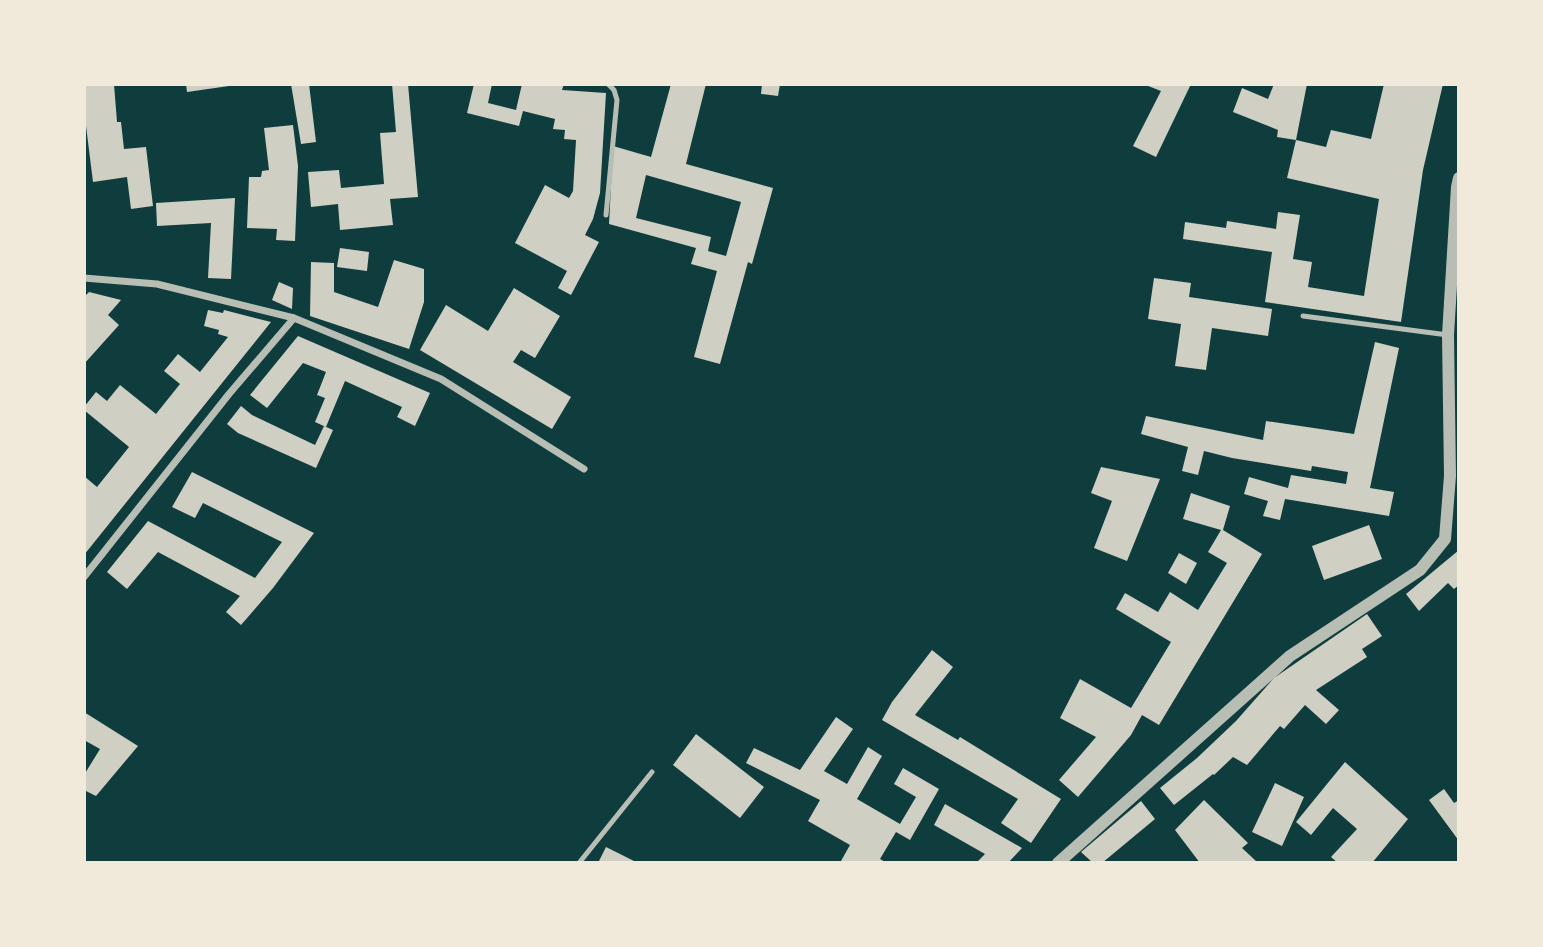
<svg xmlns="http://www.w3.org/2000/svg" width="1543" height="947" font-family="Barlow,sans-serif">
  <rect width="100%" height="100%" fill="#0f3d3e"/>
  <!-- building -->
  <path fill="#cfcfc3" fill-rule="evenodd" d="M84,84H114L117,122H121L124,149L146,147L153,206L131,209L127,177L93,182L86,126H84Z
    M186,84H229V86L187,92Z
    M291,84H309L316,142L301,144Z
    M392,84H408L418,197L390,199L393,225L340,230L338,204L311,207L308,172L339,170L341,188L384,184L380,133L396,132Z
    M474,84H492L488,103L516,110L522,84H564L562,90L606,93L600,193L593,219L585,235L599,242L571,295L558,288L567,271L515,243L545,185L569,198L573,191L576,140L564,139L565,130L553,129L555,119L523,111L519,126L467,113Z
    M671,84H706L686,164L773,188L752,264L748,262L720,364L694,357L717,271L691,264L696,248L609,224L613,146L651,157ZM646,175L741,202L726,256L708,251L711,237L636,218Z
    M762,84H780L778,96L761,94Z
    M1143,84H1191L1156,157L1133,146L1161,91Z
    M1274,84H1307L1296,140L1277,137L1278,130L1233,112L1242,88L1268,99Z
    M1384,84H1443L1423,170L1401,322L1265,302L1272,252L1183,239L1185,222L1226,228L1227,221L1276,229L1278,212L1300,215L1293,259L1312,262L1308,287L1364,296L1379,199L1287,178L1296,140L1326,147L1331,130L1371,139Z
    M293,125L298,166L295,241L276,240L277,229L247,228L249,177H261L262,171L269,170L264,128Z
    M235,198L231,279L208,278L211,223L157,226L156,203Z
    M340,248L369,252L367,271L337,267Z
    M394,260L424,269V302L409,349L310,316L311,262L334,263V292L378,307Z
    M1154,278L1191,283L1189,297L1272,309L1268,336L1212,328L1206,370L1175,366L1181,324L1148,319Z
    M279,282L293,288L292,309L272,300Z
    M514,288L560,316L535,358L521,350L513,362L571,397L552,429L420,350L446,305L488,331Z
    M89,292L121,300L108,315L119,325L84,364V297Z
    M208,310L223,313L224,310L271,322L84,555V476L97,487L129,447L84,410V407L96,392L107,401L120,385L156,414L180,384L164,371L178,354L200,372L228,337L218,334L219,330L204,326Z
    M298,336L430,393L415,426L397,417L402,407L345,381L326,427L315,422L325,398L317,395L326,372L303,363L267,408L250,395Z
    M1375,342L1399,348L1370,488L1394,492L1389,516L1285,499L1280,520L1263,516L1268,501L1244,494L1249,477L1288,488L1291,475L1346,484L1348,472L1312,466L1311,471L1232,458L1204,451L1198,475L1182,471L1188,447L1141,434L1146,416L1263,440L1266,421L1354,434Z
    M241,406L252,415L315,445L324,426L333,430L316,468L238,433L227,424Z
    M1101,467L1160,479L1127,561L1094,548L1112,501L1091,493Z
    M192,472L314,533L273,588L241,625L226,612L240,596L158,552L127,589L107,572L148,521L255,578L282,542L203,503L195,518L172,507Z
    M1191,493L1230,506L1223,530L1262,554L1159,725L1142,715L1131,735L1078,797L1059,780L1096,737L1060,718L1080,679L1131,708L1171,642L1116,609L1125,593L1158,612L1170,592L1198,610L1227,563L1208,552L1221,530L1183,519Z
    M1369,525L1382,559L1324,580L1312,546Z
    M1459,550V585L1454,589L1448,583L1419,611L1406,594Z
    M1179,553L1197,563L1186,584L1168,573Z
    M1367,614L1382,636L1362,649L1367,657L1316,690L1339,710L1326,724L1305,705L1284,729L1280,726L1247,765L1233,757L1214,775L1213,774L1174,805L1160,788L1197,758L1236,721L1274,678Z
    M932,650L953,667L915,715L958,740L960,737L1061,799L1031,843L1001,823L1018,799L882,720L892,702Z
    M84,712L138,746L96,796L84,790V775L100,749L84,740Z
    M836,717L853,729L824,771L847,784L868,747L882,756L857,799L900,824L916,797L894,784L903,768L939,789L910,840L896,832L880,859L887,863H845L841,861L850,845L808,821L820,800L746,763L754,748L800,770Z
    M696,734L764,787L740,818L673,765Z
    M1345,762L1408,819L1372,863H1338L1331,857L1357,829L1333,808L1311,835L1296,822Z
    M1275,783L1304,797L1282,846L1252,832Z
    M1444,789L1454,803L1459,800V841L1429,800Z
    M1204,800L1248,843L1242,848L1256,861L1254,863H1200L1175,830Z
    M1141,801L1155,819L1102,863H1093L1081,852Z
    M945,804L1022,848L1008,863H976L985,854L934,825Z
    M606,847L638,863H598Z"/>
  <g fill="none" stroke-linecap="round" stroke-linejoin="round">
    <!-- service -->
    <path stroke="#b8beb3" stroke-width="5" d="M606,215L617,100L614,90L608,84
      M1303,316L1448,335
      M579,863L652,772"/>
    <!-- minor -->
    <path stroke="#b8beb3" stroke-width="7" d="M84,278L157,284L294,318L441,379L584,469
      M84,577L229,394L294,318"/>
    <!-- tertiary -->
    <path stroke="#b8beb3" stroke-width="12" d="M1058,863L1290,656L1420,570L1445,539L1450,476L1448,335L1457,187L1459,178"/>
  </g>
  <!-- border -->
  <rect width="1543" height="947" fill="none" stroke="#f1e9da" stroke-width="172"/>
</svg>
